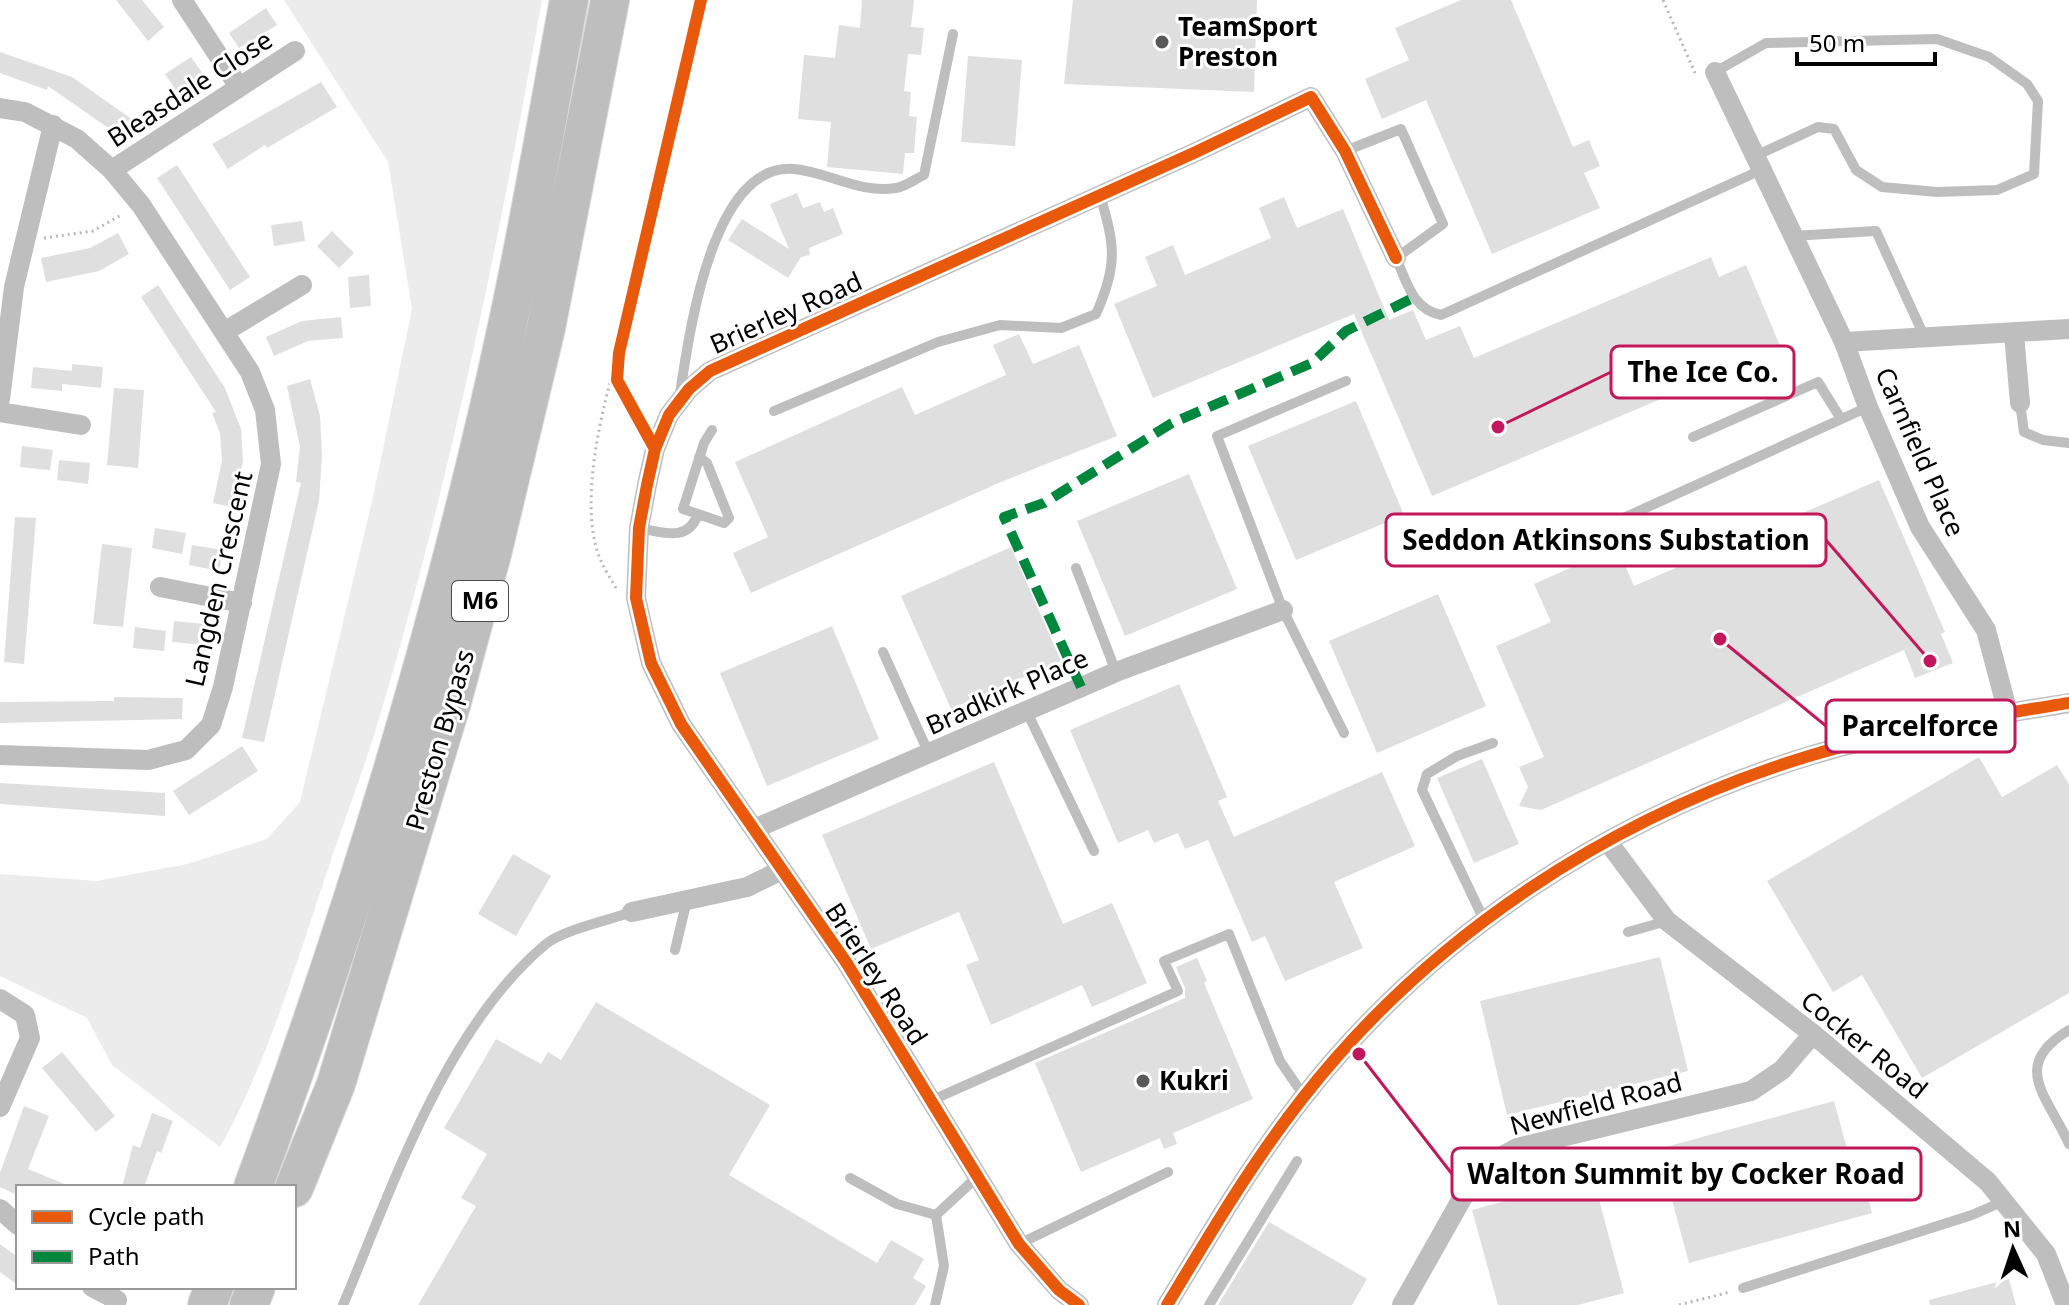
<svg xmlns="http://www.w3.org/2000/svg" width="2069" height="1305" font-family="'Noto Sans',sans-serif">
  <rect width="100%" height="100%" fill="#fff"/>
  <!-- green -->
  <path fill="#ececec" d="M284,0H542C499,240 451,478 381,712C366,764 346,815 329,866C299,955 266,1067 220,1147L112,1065L87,1018L0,976V874L97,881L187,864L267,839L300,802L373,497L412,309L388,162Z"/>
  <!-- building -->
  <path fill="#dfdfdf" d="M116,0H142L164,27L148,41Z
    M862,0H914L911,27L924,28L921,55L908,54L904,91L911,92L909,116L917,117L914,153H905L903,174L827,167L831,122L798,119L804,55L835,58L839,25L860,28Z
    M1073,0H1257L1254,92L1064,84Z
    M1461,0H1511L1573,147L1589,140L1600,166L1584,173L1600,208L1492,254L1426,100L1382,119L1365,79L1409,60L1395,28Z
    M266,8L277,25L239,48L229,33Z
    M0,52L72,77L133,120L120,136L48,86L47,90L0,73Z
    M968,56L1022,60L1015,146L961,142Z
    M191,57L203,74L177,92L165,74Z
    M321,82L337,107L267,148L265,145L228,169L212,144Z
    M177,165L250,277L230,290L157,178Z
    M797,193L803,208L820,202L824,212L833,208L843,234L809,248L810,255L801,257L788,278L728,240L742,219L789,249L770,204Z
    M1284,197L1297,228L1343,209L1389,320L1413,310L1426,340L1460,326L1474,358L1711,257L1719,277L1746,265L1781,348L1432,496L1354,314L1153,398L1114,304L1157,286L1145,257L1173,245L1185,275L1271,238L1259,208Z
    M302,221L305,241L274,246L271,225Z
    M332,231L354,253L339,268L317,246Z
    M118,233L129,254L99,271L46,282L41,258L90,248Z
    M369,275L371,306L350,308L348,277Z
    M158,285L225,388L241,429L243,461L233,507L213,503L222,460L220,433L212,413L216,412L141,297Z
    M341,317L343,338L308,341L274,356L266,337L302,321Z
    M1019,334L1033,364L1079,345L1117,436L1001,482L751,593L733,553L768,537L735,462L902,387L915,415L1006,375L993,345Z
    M72,364L103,367L101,388L62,384V391L31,388L33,367L72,371Z
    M310,379L320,416L322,456L319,501L264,742L242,738L301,483L296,482L300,447L287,386Z
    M114,388L144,390L138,468L107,465Z
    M1356,401L1404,515L1296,560L1248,446Z
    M22,446L53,450L50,470L20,467Z
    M59,460L90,463L88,484L57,480Z
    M1189,474L1237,589L1125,636L1077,521Z
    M1879,480L1945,632L1941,634L1953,663L1915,678L1904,650L1541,810L1519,806L1528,787L1519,767L1544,757L1496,646L1551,622L1534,584L1617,547L1634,586Z
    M15,517L36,518L24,664L4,662Z
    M155,528L186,533L182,554L152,548Z
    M102,544L132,548L123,627L93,624Z
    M192,545L223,550L219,571L189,565Z
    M1011,547L1061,661L951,709L901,596Z
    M1438,594L1486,706L1377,753L1329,641Z
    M174,621L205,624L203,645L172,642Z
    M832,626L879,739L767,786L720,673Z
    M135,627L166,631L164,651L133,648Z
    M1179,684L1227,797L1218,801L1234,837L1382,772L1415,846L1334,882L1363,948L1285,981L1265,936L1252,942L1208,840L1185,849L1178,833L1154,843L1148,830L1118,843L1070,730Z
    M114,697L183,698L182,719L0,723V702L114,701Z
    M242,746L258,771L189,815L173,791Z
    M1979,757L2002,797L2057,765L2069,784V993L1922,1078L1862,975L1833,992L1767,881Z
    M1482,759L1519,844L1474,863L1437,778Z
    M994,762L1063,924L1112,903L1147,983L1092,1007L1082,985L991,1025L966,965L979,960L959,912L871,949L822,835Z
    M0,783L165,793V816L0,804Z
    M513,854L551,876L516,936L478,914Z
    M1660,957L1688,1071L1507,1115L1480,1001Z
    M1197,958L1207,981L1204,983L1253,1099L1173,1133L1177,1144L1164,1149L1160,1138L1081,1172L1035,1063L1185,998V988L1176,967Z
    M596,1002L770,1105L729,1175L877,1263L891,1240L924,1259L913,1278L926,1286L915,1305H418L476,1206L461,1198L487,1154L444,1128L496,1039L541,1064L548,1052L561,1060Z
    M62,1052L115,1116L96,1132L42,1068Z
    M1834,1101L1856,1181L1863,1179L1872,1213L1689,1263L1658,1149Z
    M24,1106L49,1116L28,1169L72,1187H18L15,1194L0,1187V1173Z
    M152,1113L173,1121L161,1153L157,1151L144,1187H122L133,1145L140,1148Z
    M1593,1177L1624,1293L1578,1305H1498L1472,1210Z
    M1269,1222L1367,1279L1352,1305H1218Z
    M0,1244L18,1257V1285L0,1272Z
    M2009,1279L2016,1305H1930L1929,1300Z"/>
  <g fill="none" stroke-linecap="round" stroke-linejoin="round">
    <defs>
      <path id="motorway" d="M253,1187C357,905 445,616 508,322C531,215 549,107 569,0
        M294,1188L336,1084L452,702L492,554L546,328L610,0
        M207,1305L214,1287
        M249,1305L256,1287"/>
    </defs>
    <!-- motorway casing -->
    <use href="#motorway" stroke="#dbdbdb" stroke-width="40"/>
    <!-- path -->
    <path stroke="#b9b9b9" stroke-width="3" stroke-dasharray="2 4" stroke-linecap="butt" d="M1663,0L1695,73
      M44,238L93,231L123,214
      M616,588C611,579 605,570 601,561C577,508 602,405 619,353
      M1679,1305L1730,1292"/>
    <!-- service -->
    <path stroke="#bebebe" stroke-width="10" d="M1715,72L1766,43L1937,39L1989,57L2027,84L2038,101L2034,174L1997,190L1937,192L1882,187L1856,170L1834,129L1818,127L1753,157
      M1345,151L1401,129L1443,224L1396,258C1407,282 1412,309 1441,315L1759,171
      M1792,236L1876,231L1925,338
      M680,393C689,337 711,162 794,169C828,172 860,194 896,188C905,187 915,179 924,175L953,34
      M2020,403L2024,432L2043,440L2069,443
      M774,411L938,342L1000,325L1061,328L1096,314C1118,265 1115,246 1100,195
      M1693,437L1818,382L1841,419
      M698,514L724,523L729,518L707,463L699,457
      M639,528C662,532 688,543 698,514L683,509L704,443L712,430
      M1531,560L1868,407
      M1076,568L1116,672
      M883,652L929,754
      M1026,710L1094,851
      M1344,733L1283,610L1217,436L1346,381
      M1484,920L1422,790L1427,774L1457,756L1493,743
      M1628,932L1667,921
      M675,950L687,900
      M2069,1030C2009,1066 2048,1096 2069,1144
      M930,1101L1178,991L1164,961L1229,934L1280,1061L1304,1096
      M850,1178L897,1204L936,1215
      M1019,1244L1168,1172
      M1743,1288L1972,1215L2004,1201
      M343,1305C393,1186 445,1028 546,944C563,930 609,920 632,912
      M935,1305L944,1266L936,1215L976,1178
      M1209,1305L1297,1161"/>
    <!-- minor -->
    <path stroke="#bebebe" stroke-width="20" d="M182,0L239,87
      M1715,72L1844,342L1868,407L1920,527L1986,630L2008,713
      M0,108L25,112L77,139L112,170L141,205L250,372L265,410L271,464L223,687L211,725L186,750L148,760L0,755
      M112,170L295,51
      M224,332L302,285
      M2014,334L2020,403
      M1844,342L2069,329
      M0,399L14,287L53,125
      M0,412L81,425
      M160,587L242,603
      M754,829L1116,672L1283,610
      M1608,842L1667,921L1813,1034L1988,1182L2046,1254L2066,1305
      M632,912L747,887L780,871
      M0,999L25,1015L30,1038L0,1107
      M0,1209L18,1225
      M92,1287L117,1300
      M1079,1305L1059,1290L1019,1244L846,962L681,724L651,663L636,598L639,528L647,485L655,449L669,415L689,389L710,371L1196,152L1311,97L1345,151L1396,258
      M1167,1305C1210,1234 1251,1164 1302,1099C1430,935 1612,816 1809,756C1894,730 1982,717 2069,703
      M1402,1305L1469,1186L1488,1164L1517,1148L1751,1091L1782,1070L1813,1034"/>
    <!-- motorway -->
    <use href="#motorway" stroke="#bebebe" stroke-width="38"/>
    <!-- quiet -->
    <path stroke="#00873e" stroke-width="10" stroke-dasharray="20 10" stroke-linecap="butt" d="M1081,687L1004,517L1044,503L1172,423L1312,363L1346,331L1413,298"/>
    <defs>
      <path id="cycleway" d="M655,449L617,380L619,353L701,0
        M1079,1305L1059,1290L1019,1244L846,962L681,724L651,663L636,598L639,528L647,485L655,449L669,415L689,389L710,371L1196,152L1311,97L1345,151L1396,258
        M1167,1305C1210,1234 1251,1164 1302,1099C1430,935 1612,816 1809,756C1894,730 1982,717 2069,703"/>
    </defs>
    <!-- cycleway casing -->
    <use href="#cycleway" stroke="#fff" stroke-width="17"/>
    <!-- cycleway -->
    <use href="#cycleway" stroke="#e8590c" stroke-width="12"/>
  </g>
  <!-- markers -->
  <g fill="#595959" stroke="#fff" stroke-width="3">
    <circle cx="1162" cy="42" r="8"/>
    <circle cx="1143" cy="1081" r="8"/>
  </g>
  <g text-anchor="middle" stroke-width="6" stroke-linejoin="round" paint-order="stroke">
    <!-- shield labels -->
    <rect fill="#fff" stroke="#4c4c4c" stroke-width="2" x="452" y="581" width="56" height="40" rx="6"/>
    <g font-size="24" font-weight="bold" fill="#000">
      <text x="480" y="609">M6</text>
    </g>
    <!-- poi labels -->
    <g font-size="26" font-weight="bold" fill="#000" stroke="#fff" text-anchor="start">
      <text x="1178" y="36">TeamSport<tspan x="1178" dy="30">Preston</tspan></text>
      <text x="1159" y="1090">Kukri</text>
    </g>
    <!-- street labels -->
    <g font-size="26" fill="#000" stroke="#fff">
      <text transform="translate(190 89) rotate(-33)" y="9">Bleasdale Close</text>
      <text transform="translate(786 313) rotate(-24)" y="9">Brierley Road</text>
      <text transform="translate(1920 452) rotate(66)" y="9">Carnfield Place</text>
      <text transform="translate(219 579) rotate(-77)" y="9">Langden Crescent</text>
      <text transform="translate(1007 692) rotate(-24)" y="9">Bradkirk Place</text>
      <text transform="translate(440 740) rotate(-74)" y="9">Preston Bypass</text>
      <text transform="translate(876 974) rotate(57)" y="9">Brierley Road</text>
      <text transform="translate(1864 1045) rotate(39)" y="9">Cocker Road</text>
      <text transform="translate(1596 1104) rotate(-15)" y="9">Newfield Road</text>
    </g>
  </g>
  <!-- callouts -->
  <path fill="none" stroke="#c2185b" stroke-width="3" d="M1498 427L1611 372M1930 661L1826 540M1720 639L1826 726M1359 1054L1452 1174"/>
  <g fill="#c2185b" stroke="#fff" stroke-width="3">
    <circle cx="1498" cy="427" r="8"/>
    <circle cx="1930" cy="661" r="8"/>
    <circle cx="1720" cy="639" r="8"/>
    <circle cx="1359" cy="1054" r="8"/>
  </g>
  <g fill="#fff" stroke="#c2185b" stroke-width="3">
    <rect x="1611" y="346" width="183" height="52" rx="8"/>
    <rect x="1386" y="514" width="440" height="52" rx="8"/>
    <rect x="1826" y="700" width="189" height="52" rx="8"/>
    <rect x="1452" y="1148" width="469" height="52" rx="8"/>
  </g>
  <g font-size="28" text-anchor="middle" font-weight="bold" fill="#000">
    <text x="1703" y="382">The Ice Co.</text>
    <text x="1606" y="550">Seddon Atkinsons Substation</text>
    <text x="1920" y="736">Parcelforce</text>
    <text x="1686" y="1184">Walton Summit by Cocker Road</text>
  </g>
  <!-- legend -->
  <rect x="16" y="1185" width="280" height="104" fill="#ffffff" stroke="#999999" stroke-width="2"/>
  <rect x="32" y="1211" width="40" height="12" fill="#e8590c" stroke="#999999" stroke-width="2"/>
  <text x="88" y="1225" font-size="24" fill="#000000">Cycle path</text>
  <rect x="32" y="1251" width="40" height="12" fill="#00873e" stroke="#999999" stroke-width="2"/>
  <text x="88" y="1265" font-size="24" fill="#000000">Path</text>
  <!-- north arrow -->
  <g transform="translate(2013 1249) rotate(357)" stroke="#ffffff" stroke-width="6" paint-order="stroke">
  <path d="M0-6L14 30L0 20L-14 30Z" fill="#000000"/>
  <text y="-12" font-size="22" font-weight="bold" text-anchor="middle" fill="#000000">N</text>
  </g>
  <!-- scale -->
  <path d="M1797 52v12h138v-12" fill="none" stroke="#000000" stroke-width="4"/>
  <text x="1809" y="52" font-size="24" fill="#000000" stroke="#ffffff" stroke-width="6" paint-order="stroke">50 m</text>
</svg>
